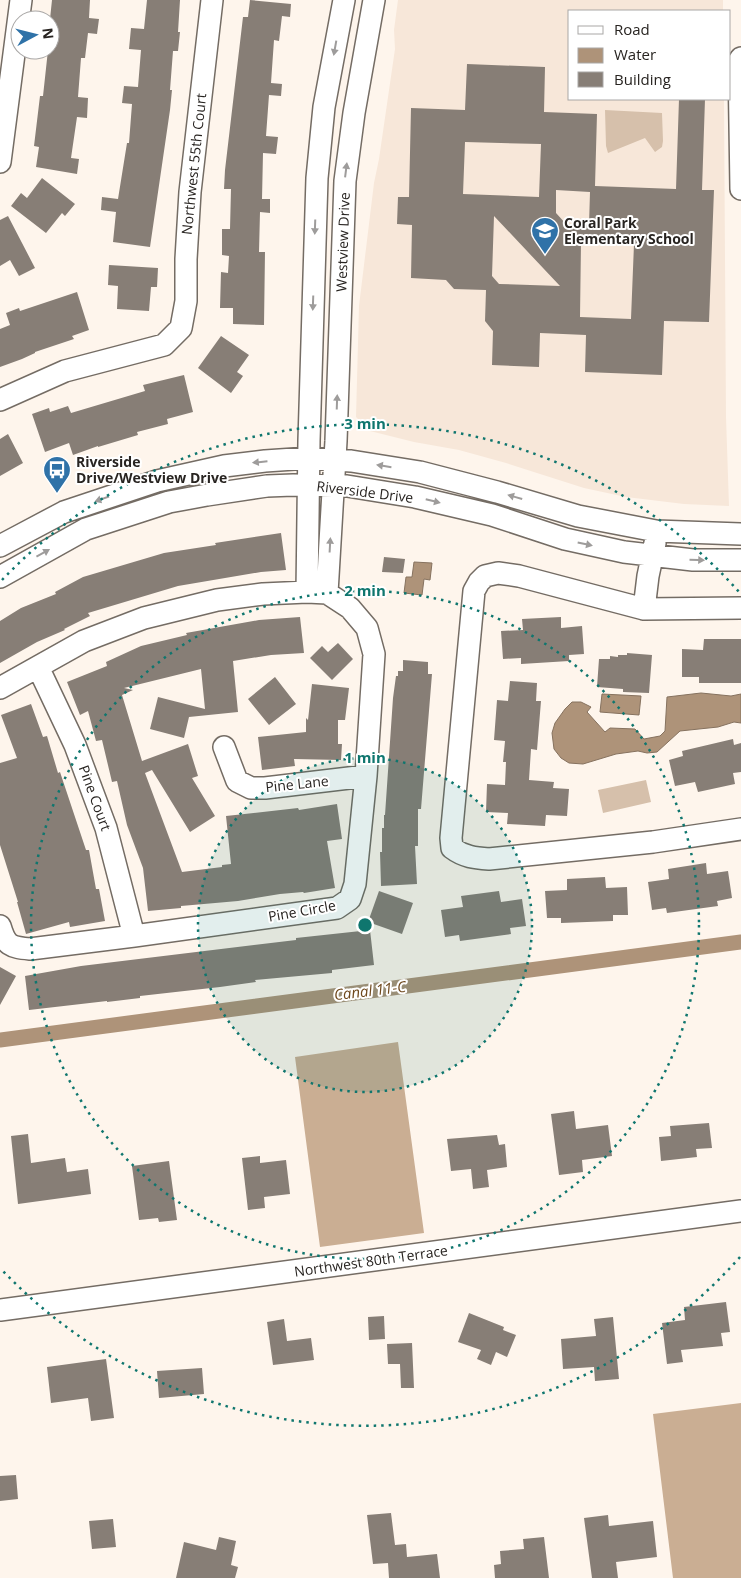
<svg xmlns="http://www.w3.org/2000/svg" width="741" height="1578" font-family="'Open Sans',sans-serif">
  <rect width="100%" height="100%" fill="#fef5ec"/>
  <!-- built -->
  <path fill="#f7e7d9" d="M398,0H723V11H570V99H724L726,417L729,506L684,504L626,497L584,488L506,463L459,450L414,442L370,431L356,417L359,306L374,183L379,159L395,49L394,30Z"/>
  <!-- green -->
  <path fill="#d6c0ab" d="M605,110L662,113L663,141L662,147L655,152L645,138L608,153L606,146Z
    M646,780L651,802L603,813L598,790Z"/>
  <!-- forest -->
  <path fill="#caae93" d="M398,1042L424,1233L320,1247L295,1057Z
    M741,1403V1578H673L653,1414Z"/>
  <!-- water -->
  <path fill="#ae9379" stroke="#86725f" d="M414,562L432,563L430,580L424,579L422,595L404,593L406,577H412Z
    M701,693L731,696L741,694V723L734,722L718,727L680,731L657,752L647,753L638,751L616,754L583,764L569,763L561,758L554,749L552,733L555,723L565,709L572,702H581L591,707L587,712L605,732L610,728L635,729L644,739L660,736L665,731L667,697Z
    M602,694L641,696L639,715L600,712Z"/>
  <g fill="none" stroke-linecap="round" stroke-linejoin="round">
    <!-- canal -->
    <path stroke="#ae9379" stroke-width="15" d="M0,1040L741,942"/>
  </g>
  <!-- building -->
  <path fill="#877e76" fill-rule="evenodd" d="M52,0H90L89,18L99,19L97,34L88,33L85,58H81L78,97L88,98L87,118L77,117L71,158L79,159L77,174L36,167L39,147L34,146L40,96H43L48,50H50V19Z
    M147,0H180L178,32H180L178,51H173L170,90H172L170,110L150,247L113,242L116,212L101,210L102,197L118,199L127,143H129L132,104L122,103L124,86L138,87L141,50L129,49L131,28L144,29Z
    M250,0L291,4L290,17L282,16L279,41L274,40L271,83L282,84L281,96L269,95L266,136L278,137L276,154L263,153L262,199H270V213L260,212L259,252H265L264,325L233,324V308H220L221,272L228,273L229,256L222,255V229H230L231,189H224L225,170L243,17H248Z
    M467,64L545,67L544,112L597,114L595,186L676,189L679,99H705L702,190H714L709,322L664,321L662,375L585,372L586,335L540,333L539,367L492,365L493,331L485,321L486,290L454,289L446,280L411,278L412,225L397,224L398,197H409L411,108L465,110ZM465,142L541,144L539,197L463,194ZM556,190L590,192L589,225L566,224L556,213ZM494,216L560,286L499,284L492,276ZM581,242L634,244L631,319L580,317Z
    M42,178L75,204L65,216L62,213L46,233L11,206L21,193L27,198Z
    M8,216L35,268L19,276L10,260L0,266V220Z
    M109,265L158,268L157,287H151L149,311L117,309L118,286L108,285Z
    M77,292L89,330L72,336L74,339L35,352V353L22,359L0,367V329L10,325L6,313L19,308L20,311Z
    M221,336L249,355L237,372L243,376L231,393L198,368Z
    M184,375L193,412L167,419L168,424L137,432L138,435L98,447V446L73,455L69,443L45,452L32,414L49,408L50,412L68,406L71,413L145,391L143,385Z
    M8,434L23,463L0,476V439Z
    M281,533L286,570L261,572L178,586L88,613L90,616L64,629L65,630L37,642L0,663V621L21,608L56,594L55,592L83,577L164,553L216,545L215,543Z
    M384,557L405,559L403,573L382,572Z
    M300,617L304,653L271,655L233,661L238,712L189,717L184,738L150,729L158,697L205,709L201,669L124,688L133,690L122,695L142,761L188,744L198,776L192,778L215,816L190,832L152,770L145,773L182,872L222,867V865L231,864L226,816L298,808L299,810L337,804L342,839L327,841L335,888L304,893L303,892L280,894L238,901L181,906V908L148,911L143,868L127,825L117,781L112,782L102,740L96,741L88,711L80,715L67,682L107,666L106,662L141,646L187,635L186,633L259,620Z
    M561,617V628L582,626L584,654L569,655V661L521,664V658L503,659L501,631L523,630L522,619Z
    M704,639H741V683H699V677H682V649L703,650Z
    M338,643L353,659L332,680L310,658L322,646L328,652Z
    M627,653L652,655L649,693L623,692V689L597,687L599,659H610V656L618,657V655H627Z
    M403,660L428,662V674H432L421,809H418V846H415L417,884L381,886L380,852H382V828H384V815H385L393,698L396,676H398V671H403Z
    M275,677L296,704L269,725L248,699Z
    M510,681L537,683L536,701H541L537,750L531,749L529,780L554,782L553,788L569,789L567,816L546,815L545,826L507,824L508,813L486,812L487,784L505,785L506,762H503L505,741L494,740L497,700L508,701Z
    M312,684L349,688L345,720H338V744H342L341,760L294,759L295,766L262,770L258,737L306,732V718L308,720Z
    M31,704L43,737L47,736L58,773L60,772L86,850H89L96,889H99L105,921L70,927L69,922L26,934L17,902H18L0,845V763L17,758L1,715Z
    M733,739L734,745L741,743V772L733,773L735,784L698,792L695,782L675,786L669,760L683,756L682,751Z
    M706,863L707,874L728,871L732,898L717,901L718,906L667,913L666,908L652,910L648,882L669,879L668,869Z
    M605,877L606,888L627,887L628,915H613V921L561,923V918H547L545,891L567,890V879Z
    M379,891L413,903L402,934L368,922Z
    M499,891L501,902L522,899L526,926L510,928L511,934L460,941L459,935L445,937L441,910L463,907L461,896Z
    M370,930L374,965L332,970V973L255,980L256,982L220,987L140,996V998L107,1002V1001L29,1010L25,976L81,966L296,940V938Z
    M0,967L16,976L0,1005Z
    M574,1111L576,1129L608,1125L612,1156L582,1160L583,1172L559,1175L551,1114Z
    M709,1123L712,1148L696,1149L697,1157L661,1161L659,1137L671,1136L670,1126Z
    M28,1134L31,1163L65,1158L67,1172L88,1169L91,1194L18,1204L11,1136Z
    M497,1135L499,1145L505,1144L507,1167L487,1170L489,1187L473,1189L471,1169L451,1171L447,1139Z
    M260,1156V1163L286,1160L290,1194L264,1197L265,1208L248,1210L242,1158Z
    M169,1161L177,1220L159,1222L158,1218L139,1220L132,1166Z
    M726,1302L730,1332L721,1333L723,1346L681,1350L683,1362L667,1364L662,1323L685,1320L684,1307Z
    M469,1313L504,1327L503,1330L516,1335L507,1357L496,1352L491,1365L477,1359L481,1350L458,1342Z
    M384,1316L385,1339L369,1340L368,1317Z
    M613,1317L619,1379L595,1381L594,1367L563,1369L561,1339L596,1336L594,1319Z
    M284,1319L287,1341L311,1338L314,1360L273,1365L267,1322Z
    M412,1343L414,1388H401L400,1364H388L387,1344Z
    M106,1359L114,1418L91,1421L88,1398L51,1403L47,1367Z
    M202,1368L204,1394L159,1398L157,1371Z
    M16,1475L18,1499L0,1501V1476Z
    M391,1513L395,1545L406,1544L407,1557L437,1554L440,1578H389L388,1563L373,1564L367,1515Z
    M608,1515L609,1526L653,1521L657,1557L616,1562L618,1578H592L584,1518Z
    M113,1519L116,1547L92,1549L89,1521Z
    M219,1537L236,1541L231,1565L238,1567L235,1578H176L184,1542L216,1550Z
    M544,1537L549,1578H495L494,1565L501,1564L500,1551L524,1549L523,1539Z"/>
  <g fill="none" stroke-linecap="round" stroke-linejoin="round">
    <defs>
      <path id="minor" d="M741,58L739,61L741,189
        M0,162L21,0
        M0,400L65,371L164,345L181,328L186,301V259L190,192L212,0
        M0,546L64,512L157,481L224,466L265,461L309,458L351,461L420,472L497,492L578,516L656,531L741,534
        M0,577L86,529L169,502L207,495L267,486L293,485L347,486L415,497L492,515L565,539L624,552L693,560H741
        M307,592L309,441L317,178L324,107L344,0
        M327,593L336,441L345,181L354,113L374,0
        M741,608L644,609L519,576L498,573L485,576L479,582L474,591L451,838L452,848C464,857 475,858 489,859L653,842L741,829
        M644,609L648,576L655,543
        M38,667L75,745L106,828L134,936
        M0,688L84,641L144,618L217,600L263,594L307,592L327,593L350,608L367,628L374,654L366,776L355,884L350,899L337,908L134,936L30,949C10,947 6,946 0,926
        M224,747L237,781L251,788H265L366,776
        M0,1310L741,1211"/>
    </defs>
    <!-- minor casing -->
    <use href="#minor" stroke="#746c64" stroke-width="24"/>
    <!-- minor -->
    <use href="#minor" stroke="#fff" stroke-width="21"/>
  </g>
  <!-- one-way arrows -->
  <defs><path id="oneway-solid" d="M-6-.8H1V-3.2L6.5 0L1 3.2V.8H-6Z" transform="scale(1.25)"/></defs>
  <g fill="#9e9c9b">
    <use href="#oneway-solid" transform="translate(335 48) rotate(100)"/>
    <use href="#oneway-solid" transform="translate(346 170) rotate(-83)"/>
    <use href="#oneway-solid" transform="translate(315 227) rotate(92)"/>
    <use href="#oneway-solid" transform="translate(313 303) rotate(92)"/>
    <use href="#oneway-solid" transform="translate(337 402) rotate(-88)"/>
    <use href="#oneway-solid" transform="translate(260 462) rotate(174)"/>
    <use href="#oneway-solid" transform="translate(384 466) rotate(-171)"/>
    <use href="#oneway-solid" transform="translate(515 497) rotate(-164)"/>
    <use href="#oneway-solid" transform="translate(102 499) rotate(161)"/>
    <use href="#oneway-solid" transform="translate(433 501) rotate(14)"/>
    <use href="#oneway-solid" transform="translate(585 544) rotate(12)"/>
    <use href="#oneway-solid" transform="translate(330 545) rotate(-87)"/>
    <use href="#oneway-solid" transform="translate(43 553) rotate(-29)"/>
    <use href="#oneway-solid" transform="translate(697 560) rotate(2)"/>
  </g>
  <!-- distance rings -->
  <circle cx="365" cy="925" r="167" fill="#0f766e" fill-opacity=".12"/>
  <g fill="none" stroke="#0f766e" stroke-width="2.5" stroke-dasharray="2.5 5">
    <circle cx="365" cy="925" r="167"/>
    <circle cx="365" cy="925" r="334"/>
    <path d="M740 1257A501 501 0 0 1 2 1270M2 580A501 501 0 0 1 740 593"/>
  </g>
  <!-- icons -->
  <defs>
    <symbol id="school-pin" viewBox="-11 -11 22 30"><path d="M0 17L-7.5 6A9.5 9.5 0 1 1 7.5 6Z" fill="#2f72a8" stroke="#fff"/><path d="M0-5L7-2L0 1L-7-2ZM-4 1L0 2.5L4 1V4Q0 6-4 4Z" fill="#fff"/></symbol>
    <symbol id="bus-pin" viewBox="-11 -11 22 30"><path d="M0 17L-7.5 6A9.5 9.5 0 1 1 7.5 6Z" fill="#2f72a8" stroke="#fff"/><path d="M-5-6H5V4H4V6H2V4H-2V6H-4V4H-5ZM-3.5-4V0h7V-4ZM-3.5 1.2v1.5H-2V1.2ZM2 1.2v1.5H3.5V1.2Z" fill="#fff"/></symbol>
  </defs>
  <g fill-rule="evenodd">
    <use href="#school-pin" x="529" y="215" width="32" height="43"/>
    <use href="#bus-pin" x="41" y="454" width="32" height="43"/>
  </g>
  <g text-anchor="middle" stroke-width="4" stroke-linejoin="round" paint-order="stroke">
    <!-- street labels -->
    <g font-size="14" fill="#282421" stroke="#fff">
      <text transform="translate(194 164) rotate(-84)" y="5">Northwest 55th Court</text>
      <text transform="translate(343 242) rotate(-88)" y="5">Westview Drive</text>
      <text transform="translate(365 492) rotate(7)" y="5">Riverside Drive</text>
      <text transform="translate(297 784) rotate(-6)" y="5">Pine Lane</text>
      <text transform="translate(95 798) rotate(70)" y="5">Pine Court</text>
      <text transform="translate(302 911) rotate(-10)" y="5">Pine Circle</text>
      <text transform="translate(371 1261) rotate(-8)" y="5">Northwest 80th Terrace</text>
    </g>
    <!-- poi labels -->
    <g font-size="14" font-weight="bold" fill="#282421" stroke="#fff" text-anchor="start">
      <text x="564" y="228">Coral Park<tspan x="564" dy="16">Elementary School</tspan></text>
      <text x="76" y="467">Riverside<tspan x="76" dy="16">Drive/Westview Drive</tspan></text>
    </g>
    <!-- water labels -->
    <g font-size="15" font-style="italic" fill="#6f481c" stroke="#fff">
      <text transform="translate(370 991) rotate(-7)" y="5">Canal 11-C</text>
    </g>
  </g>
  <circle cx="365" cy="925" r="8" fill="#0f766e" stroke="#fff" stroke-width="2.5"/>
  <g font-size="15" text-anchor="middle" font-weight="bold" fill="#0f766e" stroke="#fff" stroke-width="4" stroke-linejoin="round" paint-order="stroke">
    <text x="365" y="429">3 min</text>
    <text x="365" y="596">2 min</text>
    <text x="365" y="763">1 min</text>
  </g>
  <!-- legend -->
  <rect x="568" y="10" width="162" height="90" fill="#ffffff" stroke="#a9a7a6"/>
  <rect x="578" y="26" width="25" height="8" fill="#ffffff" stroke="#a9a7a6"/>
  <text x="614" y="35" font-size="15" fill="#282421">Road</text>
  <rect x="578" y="48" width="25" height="15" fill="#ae9379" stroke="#a9a7a6"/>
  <text x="614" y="60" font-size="15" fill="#282421">Water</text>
  <rect x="578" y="72" width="25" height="15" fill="#877e76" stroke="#a9a7a6"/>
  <text x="614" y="85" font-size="15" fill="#282421">Building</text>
  <!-- north arrow -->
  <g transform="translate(35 35) rotate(83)"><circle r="24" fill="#ffffff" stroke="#a9a7a6"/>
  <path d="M0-4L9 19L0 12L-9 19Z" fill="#2f72a8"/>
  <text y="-8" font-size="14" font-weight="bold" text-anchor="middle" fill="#282421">N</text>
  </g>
</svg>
